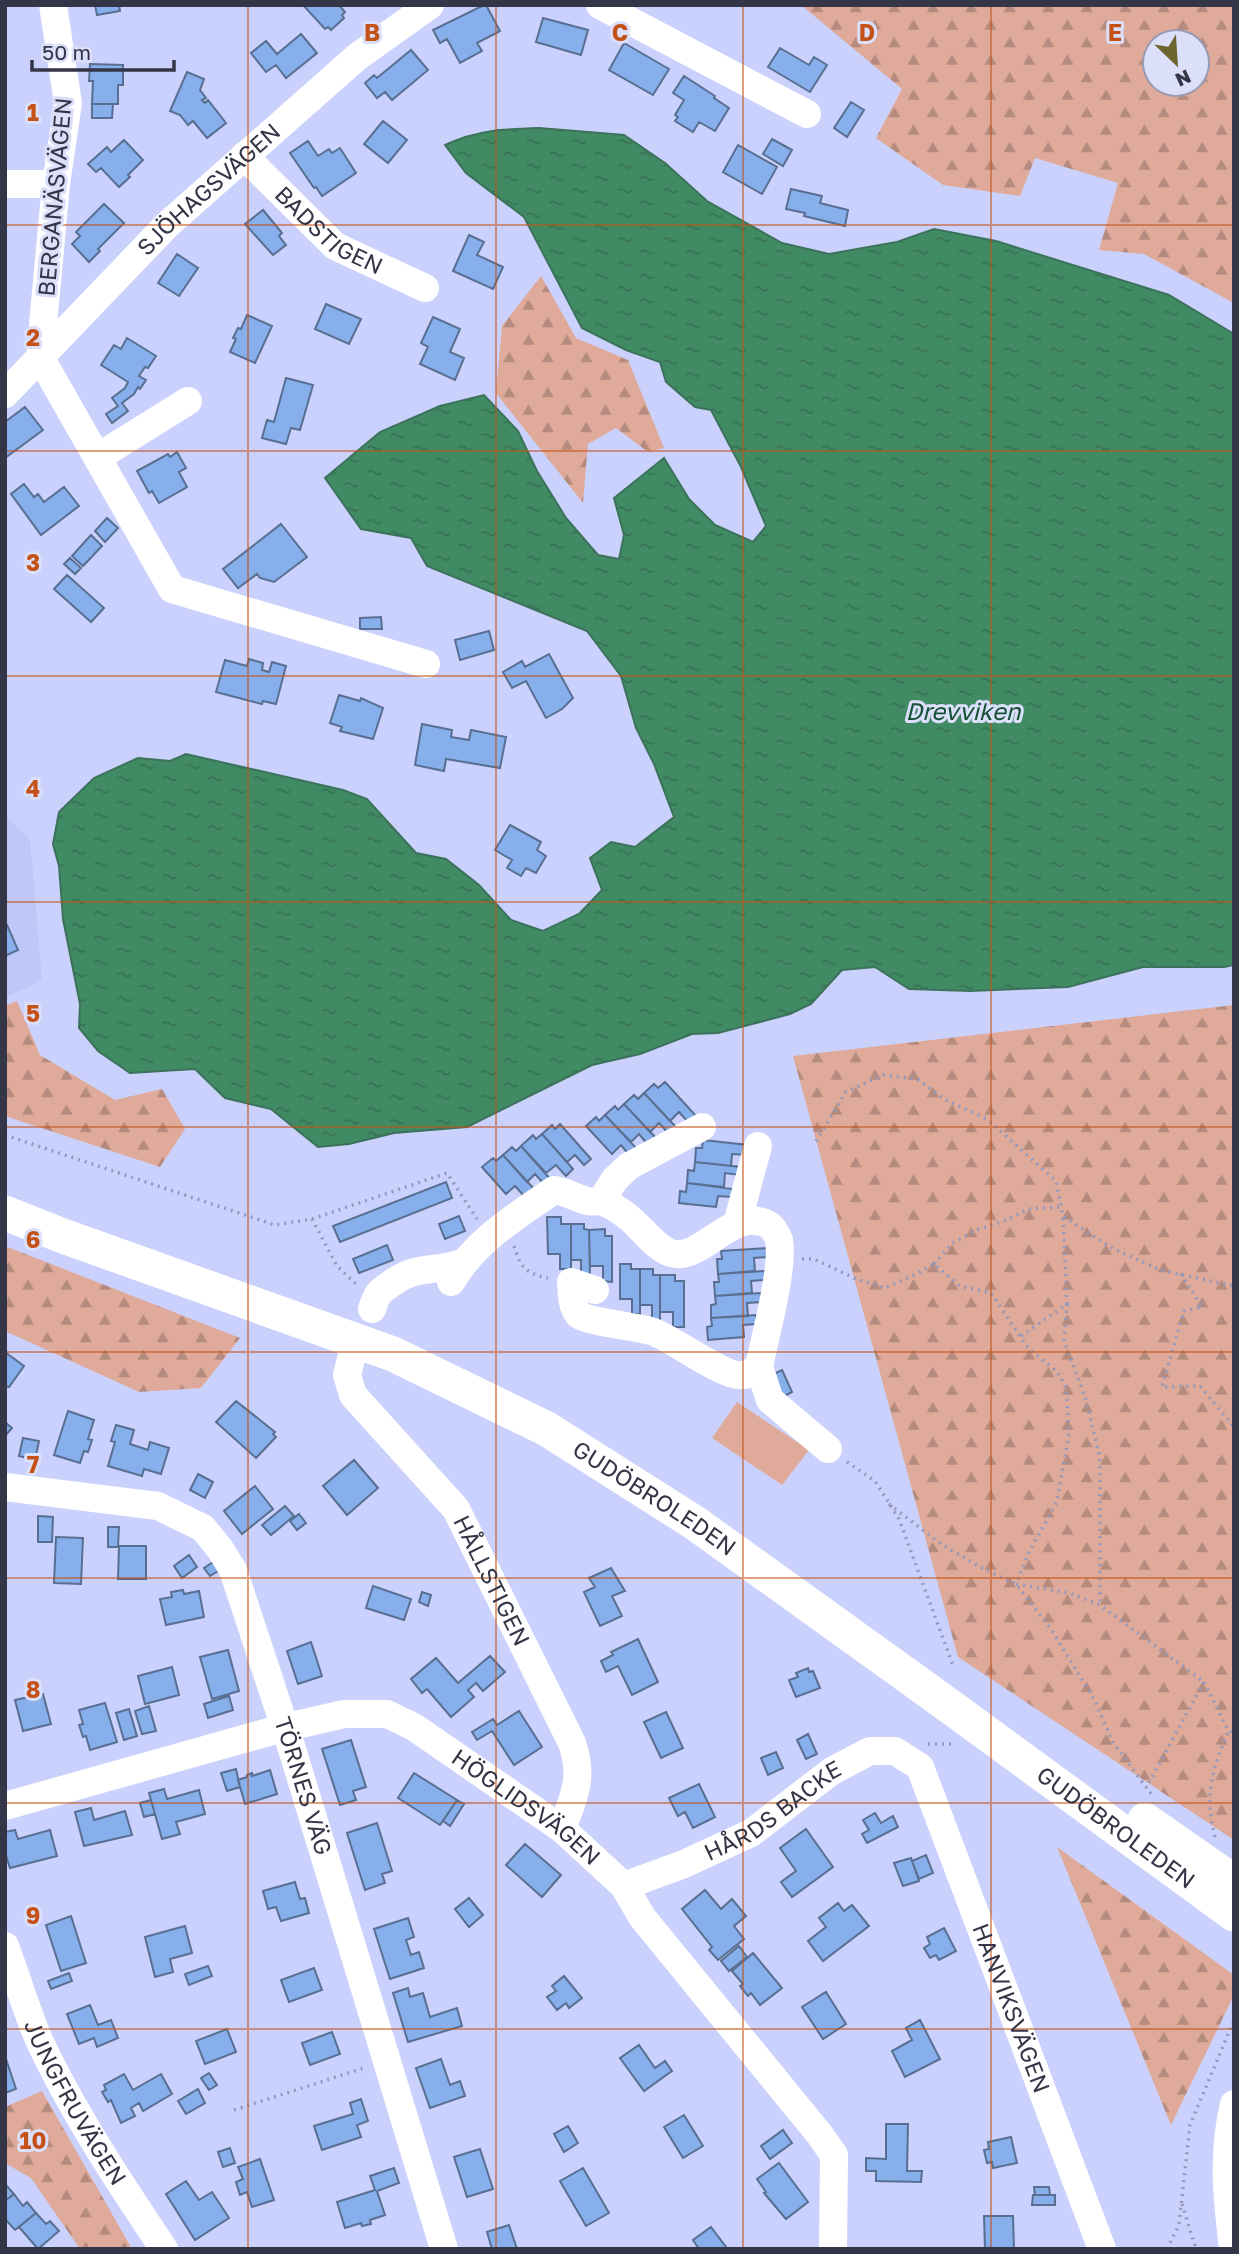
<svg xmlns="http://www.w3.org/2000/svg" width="1239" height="2254" font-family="'Golos Text',sans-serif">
  <defs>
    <pattern id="forest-firs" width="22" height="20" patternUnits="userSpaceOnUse" patternTransform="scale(1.75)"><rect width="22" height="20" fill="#dfaa99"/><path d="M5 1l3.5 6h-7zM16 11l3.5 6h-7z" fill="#b68b7f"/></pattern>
    <pattern id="water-ripples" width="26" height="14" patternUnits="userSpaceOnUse" patternTransform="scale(1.75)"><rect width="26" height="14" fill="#408b64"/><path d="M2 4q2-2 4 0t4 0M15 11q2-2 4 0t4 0" fill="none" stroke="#367254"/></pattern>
  </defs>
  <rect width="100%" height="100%" fill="#cad1fc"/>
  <!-- built -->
  <path fill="#bfc6f8" d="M5,816L30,839L42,981L5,997Z"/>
  <!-- forest -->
  <path fill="url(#forest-firs)" fill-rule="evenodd" d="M801,5H1234V303L1144,254L1099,250L1118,183L1035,158L1020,196L943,185L876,138L902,89ZM1155,42H1197V84H1155Z
    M541,276L576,338L628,360L664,448L648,452L616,428L588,444L583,503L496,393L502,326Z
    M17,1001L40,1055L115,1100L162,1089L185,1129L160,1167L5,1116V1006Z
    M1234,1005V1840L958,1657L793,1056Z
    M5,1247V1246L240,1338L201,1388L139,1392L5,1331Z
    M1057,1847L1234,1975V1995L1171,2125Z
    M42,2091L132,2249H80L31,2178L5,2163V2107Z"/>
  <!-- pitch -->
  <path fill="#dfaa99" d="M737,1402L809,1450L782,1485L712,1438Z"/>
  <!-- water -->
  <path fill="url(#water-ripples)" stroke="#3c725b" stroke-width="2" d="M539,128L624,135L665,163L707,201L782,243L829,254L897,242L934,229L996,241L1169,295L1234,334V965L1224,967H1143L1068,987L970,991L909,989L875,967L842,970L811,1004L790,1014L718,1033L692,1034L640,1054L592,1065L467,1127L394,1133L349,1144L318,1147L271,1109L225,1098L195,1069L130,1073L98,1051L79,1028L80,1004L63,919L59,866L53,844L59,812L94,778L138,758L170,761L186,754L343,790L367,799L416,853L446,859L479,885L511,920L543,931L579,914L602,890L590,858L611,842L635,847L674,817L654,764L636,728L621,676L587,631L427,566L411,538L361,529L325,478L380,432L440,406L484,395L518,431L537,471L566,518L598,555L619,559L624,535L614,498L664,458L689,499L715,525L753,542L766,526L741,467L711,410L695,407L666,382L660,362L626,350L582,328L524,217L466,173L445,145C477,130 505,129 539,128Z"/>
  <!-- building -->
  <path fill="#86afeb" stroke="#586f91" stroke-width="2" d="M95,5H119L120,11L97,15Z
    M303,5H339L345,12L342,15L344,18L331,30L328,27L325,29Z
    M484,5H486L500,31L477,43L482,51L460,63L447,39L440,43L433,30Z
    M543,18L588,30L581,55L536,42Z
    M301,34L317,53L286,78L276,65L266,72L251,53L266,41L277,54Z
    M624,43L669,69L653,95L609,70Z
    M780,48L809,65L814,57L827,65L810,92L768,67Z
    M411,50L428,70L392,100L385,92L377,98L365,83L374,75L377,78Z
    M90,64L123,65V85H118V104H92L93,81H89Z
    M187,72L204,79L200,90L206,98L202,100L205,103L208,100L226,123L207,138L193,121L188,125L180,115L170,111Z
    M684,76L715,96L714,98L729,108L715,131L699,122L693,132L675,121L678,117L675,115L684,100L673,93Z
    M851,102L864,110L847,137L834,128Z
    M92,104H113L112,118H92Z
    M383,121L407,140L388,163L364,144Z
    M772,139L792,150L783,166L763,154Z
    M124,140L143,160L128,175L130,177L119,187L101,168L96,172L88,164L107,147L111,152Z
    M308,141L318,156L329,149L332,153L340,148L356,173L322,196L316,187L314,188L290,153Z
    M738,145L777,167L762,194L723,172Z
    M791,189L822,196L820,203L848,210L845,226L804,216L805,213L786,209Z
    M104,204L124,223L98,249L100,251L89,262L72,244L80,236L76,232Z
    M263,210L282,233L279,236L286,245L273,255L245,224Z
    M469,235L484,242L477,255L503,267L493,289L453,271Z
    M177,254L198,268L179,296L158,283Z
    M326,304L361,319L349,344L315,329Z
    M247,315L272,326L255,363L230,352L236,339L233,338L238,328L241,329Z
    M433,317L460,329L450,352L464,358L455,380L420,364L428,347L421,343Z
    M127,338L156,356L148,368L145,367L139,376L146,380L140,389L138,387L134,394L122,403L128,411L112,423L106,414L118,406L112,398L125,388L128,382L101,365L114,345L121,349Z
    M286,378L313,385L300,430L291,428L286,444L262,438L267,420L274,422Z
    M25,407L43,430L5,458V422Z
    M177,452L186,468L179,472L187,487L159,503L152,491L149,493L137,471L168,454L170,457Z
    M24,484L34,497L38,494L44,502L64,487L79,506L41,535L11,494Z
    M107,518L118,528L105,542L95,531Z
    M281,524L307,557L274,582L260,578L257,574L238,588L223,569Z
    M91,535L102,546L83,566L72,556Z
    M70,558L81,568L75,574L64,564Z
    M67,575L104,608L91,622L54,589Z
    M381,617L382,629H360V618Z
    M489,631L494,650L460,660L455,640Z
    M549,654L573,698L562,709L546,718L526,681L512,688L503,672L522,661L525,667Z
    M249,659L263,663L262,670L269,672L272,662L286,666L276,704L263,701L262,704L216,692L225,660L247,666Z
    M339,695L360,701L361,698L383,708L373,739L340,731L342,727L330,723Z
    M422,724L452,730L451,737L469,740L471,730L506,737L500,768L446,759L444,771L415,765Z
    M510,825L541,842L537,850L546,856L536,873L526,868L521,876L507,868L512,860L495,850Z
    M7,925L18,950L5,956V926Z
    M665,1082L697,1117L689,1123L679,1112L670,1121L644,1093L654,1084L658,1088Z
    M644,1093L677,1128L669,1134L659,1123L650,1132L624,1104L634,1095L638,1099Z
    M624,1104L657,1139L649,1146L639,1134L631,1142L605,1115L615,1106L618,1110Z
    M605,1115L638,1150L630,1156L621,1145L612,1154L586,1126L596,1117L599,1121Z
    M560,1124L591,1159L584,1165L575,1155L567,1162L542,1134L552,1125L555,1129Z
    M542,1134L573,1169L566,1176L556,1165L546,1173L521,1146L533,1135L536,1139Z
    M703,1140L748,1145L747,1155L732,1154L731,1166L695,1162L696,1148H702Z
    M521,1146L552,1181L546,1186L535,1174L527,1182L503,1155L512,1147L516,1151Z
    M503,1155L535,1190L526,1198L515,1186L506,1194L482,1167L493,1158L496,1161Z
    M695,1162L741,1167V1175L725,1173L724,1187L687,1183L688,1170L694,1171Z
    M446,1182L452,1198L340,1242L333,1226Z
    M687,1183L733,1189L732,1197L718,1196L716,1207L679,1203L680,1191L686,1192Z
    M459,1216L465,1231L445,1239L439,1224Z
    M547,1217H561V1224H571V1269H560V1254H548Z
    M571,1224H584V1229L589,1230L590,1275H581V1260H571Z
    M605,1229V1236H612V1282L603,1281V1266H590L589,1230Z
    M387,1245L393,1260L359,1273L353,1259Z
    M768,1248V1257L754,1258L755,1271L718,1274L717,1259H722L721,1251Z
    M620,1264H631V1269H640V1314H632V1299H620Z
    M640,1269H653V1275H660V1321H652V1305H640Z
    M765,1271V1280L751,1281L752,1293L715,1296L714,1282H719L718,1274Z
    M660,1275H675V1281H684V1327H673V1312H660Z
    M761,1293L762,1302L747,1303L748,1316L711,1318V1305L716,1304L715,1296Z
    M756,1315V1324L743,1325L744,1337L708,1340L707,1327L712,1326L711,1318Z
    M5,1352L24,1366L9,1387L5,1386Z
    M782,1370L792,1392L777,1400L767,1377Z
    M236,1401L275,1432L273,1434L276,1437L256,1458L216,1422Z
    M68,1411L94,1420L88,1439L92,1440L88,1452L84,1451L80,1463L54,1455Z
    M5,1422L12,1428L5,1436Z
    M116,1425L134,1430L130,1444L148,1450L150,1442L169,1448L161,1474L144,1469L142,1476L108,1466L115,1442L111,1441Z
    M23,1438L39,1441L35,1460L19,1456Z
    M354,1460L378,1488L347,1515L323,1486Z
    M198,1474L213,1482L205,1498L190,1490Z
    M255,1486L273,1509L242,1534L224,1511Z
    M285,1506L294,1516L271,1535L262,1525Z
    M299,1514L306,1523L297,1530L290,1521Z
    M38,1516L53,1517L52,1542H38Z
    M108,1527H119L118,1547H108Z
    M56,1537L83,1538L81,1584L54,1583Z
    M119,1546H146V1579H118Z
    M189,1555L197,1567L182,1578L174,1566Z
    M215,1561L220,1570L210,1576L204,1568Z
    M611,1568L625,1591L612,1596L622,1616L600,1626L584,1592L595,1587L589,1578Z
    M373,1586L411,1599L404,1620L366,1608Z
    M183,1590L184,1594L199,1591L204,1617L166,1625L160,1599L172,1597L171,1592Z
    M422,1592L431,1595L428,1606L419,1602Z
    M638,1639L658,1682L632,1695L618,1666L606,1672L601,1661L613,1655L611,1652Z
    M311,1642L322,1676L298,1684L287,1651Z
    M228,1650L239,1691L212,1699L200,1657Z
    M490,1656L505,1672L483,1691L476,1683L468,1690L474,1697L451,1717L427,1689L422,1693L411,1679L436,1658L458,1683Z
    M172,1667L179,1695L145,1704L138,1676Z
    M808,1668L809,1672L813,1671L820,1688L796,1697L789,1680L798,1677L796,1673Z
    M43,1694L51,1724L23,1731L15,1700Z
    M229,1696L233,1710L208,1718L204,1704Z
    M105,1703L117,1742L90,1750L86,1736L83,1737L79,1725L83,1724L79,1710Z
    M149,1706L156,1731L142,1734L135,1711Z
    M129,1709L137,1736L124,1740L116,1713Z
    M519,1711L542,1747L514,1765L492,1731L477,1740L472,1732L493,1719L497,1725Z
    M666,1712L683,1748L661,1758L644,1722Z
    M808,1734L817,1754L806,1759L797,1740Z
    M351,1740L366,1787L353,1791L356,1800L340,1805L322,1749Z
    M776,1752L783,1768L768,1775L761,1758Z
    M236,1769L240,1787L227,1791L221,1773Z
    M270,1770L277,1794L245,1804L238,1780L247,1777V1775L252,1773V1776Z
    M414,1773L457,1800L440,1825L398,1798Z
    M699,1784L715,1817L693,1828L685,1812L678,1816L669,1798Z
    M164,1789L167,1799L199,1790L205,1814L176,1822L180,1834L162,1839L149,1793Z
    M151,1800L155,1814L144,1817L140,1803Z
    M457,1800L464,1804L450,1826L443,1821Z
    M91,1808L94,1820L125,1811L132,1835L84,1846L75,1812Z
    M875,1813L881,1823L893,1816L898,1827L867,1843L862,1834L869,1830L863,1820Z
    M377,1823L392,1871L382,1874L385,1883L365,1890L347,1833Z
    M806,1829L833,1867L792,1897L781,1882L796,1871L780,1848Z
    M15,1830L18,1839L50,1830L57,1856L10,1868L5,1853V1832Z
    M525,1844L561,1875L542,1897L506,1865Z
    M926,1855L933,1873L919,1879L912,1861Z
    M911,1858L919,1881L903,1886L894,1863Z
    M295,1882L300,1899L305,1898L309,1913L281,1921L276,1907L268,1909L263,1891Z
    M705,1890L721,1909L732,1899L746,1916L734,1926L744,1939L718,1960L709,1950L712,1947L682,1909Z
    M469,1898L483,1915L469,1927L455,1909Z
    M838,1903L844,1911L852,1905L869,1926L823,1961L808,1941L826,1927L819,1918Z
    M71,1916L86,1963L61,1971L46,1925Z
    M408,1918L414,1937L406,1940L411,1955L419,1952L424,1968L390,1979L374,1929Z
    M185,1926L192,1953L170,1959L173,1972L155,1977L145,1937Z
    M944,1928L956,1951L939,1960L936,1955L930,1958L924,1948L930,1944L927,1937Z
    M739,1946L747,1957L729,1971L721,1961Z
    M753,1953L782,1988L760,2005L751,1993L748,1996L740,1986L743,1984L732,1971Z
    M208,1966L212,1976L189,1985L185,1974Z
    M314,1968L322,1990L289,2002L281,1980Z
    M69,1973L72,1981L51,1989L48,1981Z
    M564,1976L582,1998L569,2008L566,2003L557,2010L547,1997L556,1991L552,1986Z
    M408,1988L410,1997L423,1993L430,2017L457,2008L462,2026L408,2042L393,1993Z
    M826,1992L846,2024L823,2039L802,2007Z
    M90,2005L98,2025L111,2020L118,2038L97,2047L94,2038L79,2044L67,2014Z
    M920,2020L940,2059L905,2077L892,2051L912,2040L906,2028Z
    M227,2029L236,2052L205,2064L196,2041Z
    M332,2032L340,2054L310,2065L302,2043Z
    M639,2045L655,2068L665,2061L672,2071L644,2091L620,2058Z
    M5,2056L16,2089L5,2093Z
    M441,2059L450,2085L460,2081L465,2096L430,2108L416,2068Z
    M209,2073L217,2085L209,2090L201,2078Z
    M124,2074L133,2090L161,2074L172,2094L143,2111L139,2103L131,2108L135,2116L121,2123L111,2100L108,2102L102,2092L106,2090L104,2085Z
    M198,2089L205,2103L186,2114L178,2101Z
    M361,2099L368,2121L357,2125L361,2137L322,2150L314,2126L353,2114L350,2103Z
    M684,2115L703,2146L683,2158L664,2127Z
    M886,2124H908L907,2171H922L921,2182L876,2181V2171H866V2158L886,2159Z
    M568,2126L578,2143L564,2152L554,2134Z
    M783,2130L792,2143L770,2159L761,2146Z
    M1011,2137L1017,2163L993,2168L992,2162L987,2163L984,2150L989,2149L988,2142Z
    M230,2148L235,2163L223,2167L218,2152Z
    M480,2149L493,2189L467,2197L454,2157Z
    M260,2159L274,2200L252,2207L247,2192L240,2195L236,2182L243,2179L238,2167Z
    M779,2163L808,2202L786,2219L764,2193L766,2192L757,2179Z
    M394,2168L399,2183L377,2191L385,2215L370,2220L371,2224L362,2226L361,2223L345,2228L337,2202L375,2190L370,2176Z
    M583,2168L609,2213L586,2226L560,2181Z
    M186,2181L199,2200L212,2192L229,2218L195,2240L166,2194Z
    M5,2184L14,2194L5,2201Z
    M1034,2187H1049L1050,2195H1035Z
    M14,2194L23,2206L27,2202L36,2213L15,2230L5,2219V2201Z
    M1033,2195H1055V2205H1032Z
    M36,2213L46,2224L50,2221L59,2231L38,2249L19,2227Z
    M984,2216H1013L1014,2249H985Z
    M509,2225L517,2249H492L487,2232Z
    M711,2227L726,2247L724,2249H699L693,2240Z"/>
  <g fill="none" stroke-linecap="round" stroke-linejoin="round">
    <!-- path -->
    <path stroke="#9499bb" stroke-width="3.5" stroke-dasharray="2 5" stroke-linecap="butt" d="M5,1135L275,1225L312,1219L337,1266L357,1285
      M816,1141L846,1092L883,1075L917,1079L946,1100L987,1119L1056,1181L1063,1216L1110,1247L1160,1270L1234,1286
      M312,1219L447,1173L477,1219
      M514,1246C521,1268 525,1273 548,1278
      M802,1259H814L854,1278L884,1288L915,1275L934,1264L960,1286L991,1293L1028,1348L1057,1372L1066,1387L1069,1433L1057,1502L1029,1552L1016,1584L1069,1593L1100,1605L1204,1682L1146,1788
      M934,1264L953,1243L976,1230L1004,1221L1029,1209L1061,1207
      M1181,1274L1202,1307L1184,1311L1162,1387L1200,1386L1234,1427
      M1067,1304L1064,1340L1086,1400L1100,1458V1605
      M1021,1336L1067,1304L1063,1216
      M847,1462L875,1481L899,1519L954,1668
      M889,1504L941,1544L982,1568L1016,1584L1053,1632L1095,1701L1112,1741L1152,1795
      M1204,1682L1228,1730
      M928,1744H956
      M1215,1837C1204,1795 1212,1769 1229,1730L1234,1736
      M234,2110L367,2067
      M1182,2204L1196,2249
      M1167,2249L1179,2225L1190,2125L1234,2020"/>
    <!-- minor -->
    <g stroke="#fff" stroke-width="28">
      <path d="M53,5L68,103L56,184L40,357L172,589L426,664"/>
      <path d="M600,5L807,114"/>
      <path id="s1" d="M244,156L335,246L425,288"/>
      <path d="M5,184H56"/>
      <path id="s2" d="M5,394L167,225L357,57L430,5"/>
      <path d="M98,457L188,401"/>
      <path d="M601,1201L615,1179L629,1166L702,1127"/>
      <path d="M737,1224L758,1146"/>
      <path d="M451,1282C475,1241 515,1217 554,1190C565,1191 574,1197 584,1200C590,1203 594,1201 600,1201C608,1203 621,1211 628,1217C641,1227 653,1245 668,1252C700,1266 731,1206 767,1224C772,1226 777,1234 779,1240C784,1269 765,1336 759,1367C754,1370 749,1374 744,1375C725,1379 673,1338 651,1331C638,1327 583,1321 578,1314C571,1304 572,1294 571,1282L595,1290"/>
      <path d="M372,1309C377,1293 379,1292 392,1283C419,1264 433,1273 462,1263"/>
      <path id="s3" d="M351,1359L347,1375L353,1395L456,1509L572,1743C584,1778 574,1796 562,1829"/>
      <path d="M759,1367L770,1400L828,1449"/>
      <path id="s4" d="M5,1487L158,1506L203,1528L220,1549L233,1570L292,1749L444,2249"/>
      <path id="s5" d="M5,1806L283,1728L344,1714H387L414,1727L562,1829L624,1886L642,1917L820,2135L834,2155L833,2249"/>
      <path id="s6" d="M624,1886L684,1864L751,1833L832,1771L870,1751H895L920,1767L1102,2249"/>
      <path id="s7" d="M5,1946C17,1977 26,2011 40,2042C74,2114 119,2182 164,2249"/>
      <path d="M1233,2249C1227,2199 1222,2154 1234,2104"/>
    </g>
    <!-- major -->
    <g stroke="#fff" stroke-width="35">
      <path id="s8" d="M5,1213L63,1236L393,1354L547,1429L695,1523L937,1697L1234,1914"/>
      <path d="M1145,1820L1234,1882"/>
    </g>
  </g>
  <!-- grid -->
  <path fill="none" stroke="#c45218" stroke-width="2" stroke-opacity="0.55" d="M248,5V2249M496,5V2249M743,5V2249M991,5V2249M5,225H1234M5,451H1234M5,676H1234M5,902H1234M5,1127H1234M5,1352H1234M5,1578H1234M5,1803H1234M5,2029H1234"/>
  <g text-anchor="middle" stroke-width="6" stroke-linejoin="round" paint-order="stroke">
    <!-- street labels -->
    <g font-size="23" fill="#343647" stroke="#dbdffa">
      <text dy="8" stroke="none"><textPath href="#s2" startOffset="289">SJÖHAGSVÄGEN</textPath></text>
      <text transform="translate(55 197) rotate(-85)" y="8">BERGANÄSVÄGEN</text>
      <text dy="8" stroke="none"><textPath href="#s1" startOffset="114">BADSTIGEN</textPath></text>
      <text dy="8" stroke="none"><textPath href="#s8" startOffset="712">GUDÖBROLEDEN</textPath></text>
      <text dy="8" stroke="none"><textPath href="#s3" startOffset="271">HÅLLSTIGEN</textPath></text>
      <text dy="8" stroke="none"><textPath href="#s4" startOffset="483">TÖRNES VÄG</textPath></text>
      <text dy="8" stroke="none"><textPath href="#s5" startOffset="562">HÖGLIDSVÄGEN</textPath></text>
      <text dy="8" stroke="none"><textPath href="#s6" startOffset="168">HÅRDS BACKE</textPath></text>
      <text dy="8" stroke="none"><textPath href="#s8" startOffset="1279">GUDÖBROLEDEN</textPath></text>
      <text dy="8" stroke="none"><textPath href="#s6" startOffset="595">HANVIKSVÄGEN</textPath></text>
      <text dy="8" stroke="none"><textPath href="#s7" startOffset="172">JUNGFRUVÄGEN</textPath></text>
    </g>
    <!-- water labels -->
    <g font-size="24" font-style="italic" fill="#175135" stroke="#dbdffa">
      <text x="963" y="720">Drevviken</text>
    </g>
  </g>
  <g font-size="23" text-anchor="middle" font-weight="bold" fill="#c45218" stroke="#dbdffa" stroke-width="6" stroke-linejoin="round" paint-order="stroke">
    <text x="372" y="41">B</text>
    <text x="620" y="41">C</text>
    <text x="867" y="41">D</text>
    <text x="1115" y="41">E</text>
    <text x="33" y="121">1</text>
    <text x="33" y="346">2</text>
    <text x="33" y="571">3</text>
    <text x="33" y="797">4</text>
    <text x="33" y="1022">5</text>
    <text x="33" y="1248">6</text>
    <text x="33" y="1473">7</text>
    <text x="33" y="1698">8</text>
    <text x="33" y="1924">9</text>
    <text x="33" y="2149">10</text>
  </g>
  <!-- border -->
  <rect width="1239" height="2254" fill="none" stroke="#343647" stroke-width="14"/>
  <!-- north arrow -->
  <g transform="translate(1176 63) rotate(155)"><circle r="33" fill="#dbdffa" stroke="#989bb2" stroke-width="2"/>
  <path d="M0-5L12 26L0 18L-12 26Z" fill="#6e6430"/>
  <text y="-10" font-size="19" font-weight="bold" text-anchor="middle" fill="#343647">N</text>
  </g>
  <!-- scale -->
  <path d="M32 60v10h142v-10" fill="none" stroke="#343647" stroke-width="3.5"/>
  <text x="42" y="60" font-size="21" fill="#343647" stroke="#dbdffa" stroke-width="5" paint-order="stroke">50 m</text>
</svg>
